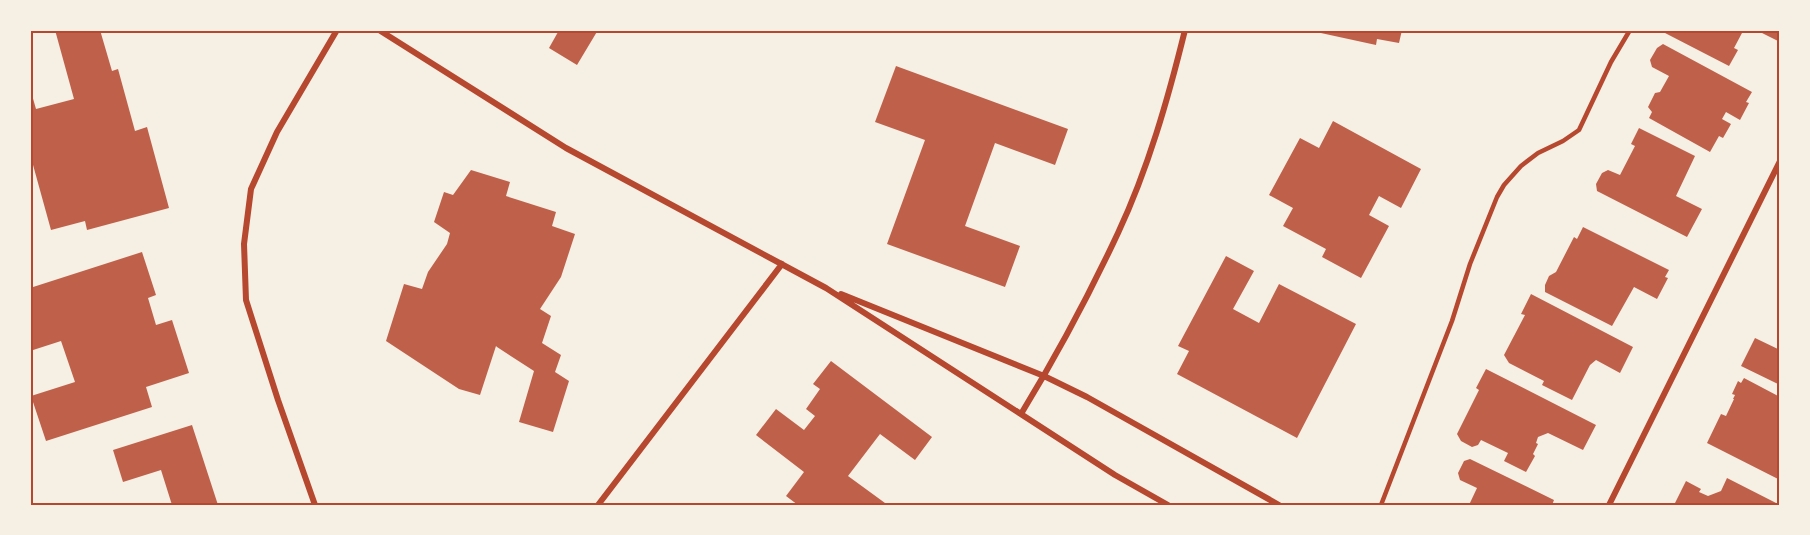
<svg xmlns="http://www.w3.org/2000/svg" width="1810" height="535" font-family="Signika,sans-serif">
  <rect width="100%" height="100%" fill="#f6efe4"/>
  <!-- building -->
  <path fill="#bf614a" d="M55,30H100L112,71L118,69L135,131L147,127L169,208L87,230L85,221L51,230L30,154V88L36,109L74,99Z
    M555,30H598L577,65L549,48L558,32Z
    M1307,30H1402L1399,43L1377,39L1376,45Z
    M1664,30H1740L1742,33L1734,48L1738,50L1729,66L1665,33Z
    M1756,30H1780V42Z
    M1663,44L1752,92L1746,102L1749,103L1740,120L1726,112L1722,119L1731,124L1723,138L1719,136L1710,152L1649,118L1652,112L1648,107L1655,93L1660,92L1669,76L1652,67L1650,60L1657,48Z
    M896,66L1068,129L1055,165L995,143L965,226L1020,246L1005,287L887,244L925,140L875,122Z
    M1333,121L1421,169L1401,208L1379,196L1369,215L1389,226L1361,278L1322,257L1326,249L1283,226L1293,208L1269,195L1300,138L1319,148Z
    M1639,128L1695,156L1676,196L1702,209L1687,237L1597,191L1596,184L1602,173L1608,170L1620,175L1635,146L1631,144Z
    M471,170L510,182L506,196L556,212L552,226L575,234L561,277L540,309L551,316L542,343L561,355L555,372L569,381L553,432L519,422L534,371L497,347L496,346L480,395L459,389L386,341L404,284L422,289L428,272L447,244L450,233L434,222L444,192L453,195Z
    M1583,227L1669,270L1665,277L1668,278L1657,299L1634,287L1612,326L1545,292V285L1549,276L1556,272L1574,237L1577,239Z
    M142,252L156,295L148,298L156,325L172,320L189,373L146,387L152,407L46,441L31,396L75,382L61,341L30,351V288Z
    M1226,256L1254,271L1233,309L1259,323L1279,284L1356,324L1297,438L1177,374L1189,351L1178,346Z
    M1531,294L1633,347L1620,373L1596,360L1590,365L1572,400L1542,385L1544,381L1509,363L1504,355L1525,315L1521,314Z
    M1755,338L1780,350V385L1741,366Z
    M831,361L932,437L915,460L880,434L848,476L885,503L883,505H798L786,496L804,472L756,435L776,409L804,430L815,416L806,409L820,389L813,384Z
    M1486,369L1596,425L1583,450L1548,433L1538,437L1536,443L1538,444L1533,454L1535,456L1526,472L1504,461L1508,453L1481,440L1478,445L1472,447L1461,441L1457,434L1479,390L1476,388Z
    M1744,378L1780,397V480L1707,443L1721,414L1726,416L1734,399H1733L1735,395L1732,394L1738,381L1741,383Z
    M192,425L218,505H172L161,470L123,482L113,450Z
    M1470,459L1554,500L1552,505H1469L1477,488L1460,480L1458,473L1464,461Z
    M1727,478L1780,505H1674L1686,481L1701,489L1699,492L1708,496L1721,491Z"/>
  <g fill="none" stroke-linecap="round" stroke-linejoin="round">
    <!-- service -->
    <path stroke="#b5482f" stroke-width="4.5" d="M1381,505L1452,321L1470,264L1497,197L1504,185L1521,166L1538,153L1563,141L1579,130L1611,62L1630,30"/>
    <!-- minor -->
    <path stroke="#b5482f" stroke-width="6" d="M379,30L566,148L826,288L1115,475L1168,505
      M841,294L1044,376L1087,397L1279,505
      M1021,414C1057,355 1089,295 1118,233C1148,169 1168,99 1185,30
      M315,505L278,400L246,300L244,244L251,189L277,132L337,30
      M598,505L782,264
      M1609,505L1780,161"/>
  </g>
  <!-- border -->
  <rect width="1810" height="535" fill="none" stroke="#f6efe4" stroke-width="63"/>
  <rect x="32" y="32" width="1746" height="472" fill="none" stroke="#b5482f" stroke-width="2"/>
</svg>
